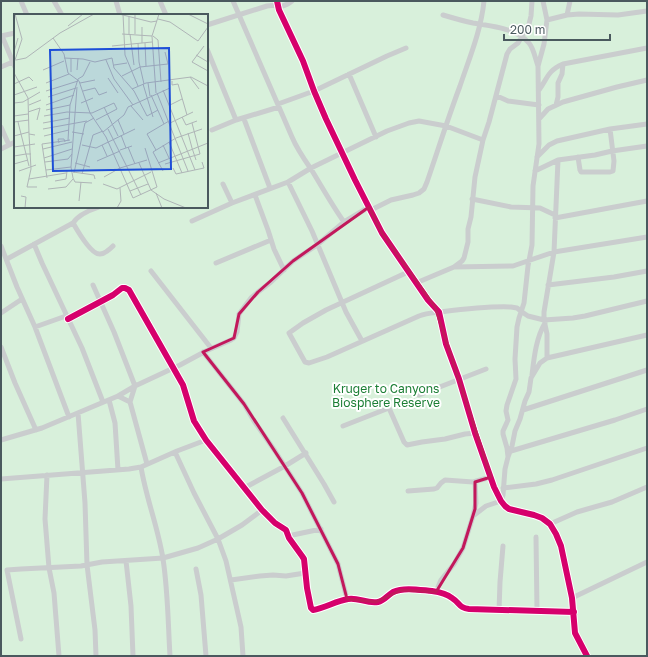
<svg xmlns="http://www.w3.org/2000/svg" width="648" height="657" font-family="'Golos Text',sans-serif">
  <rect width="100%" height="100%" fill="#f2f2f2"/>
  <!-- green -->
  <path fill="#d8f0db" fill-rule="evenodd" d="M1,1H647V656H1ZM15,15H207V207H15Z"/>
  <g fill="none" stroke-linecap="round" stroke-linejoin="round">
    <!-- minor -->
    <path stroke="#cacdce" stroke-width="5" d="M21,1L27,15
      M54,1L62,15
      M116,1L120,15
      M160,1L166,15
      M233,1L292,137C297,149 304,159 311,169C322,187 332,205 344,222
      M277,1L279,10L303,61L314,91L326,119L355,180L382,233L428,300L439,312L446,344L459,379L475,433L494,487L501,501L505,506L509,509L534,515L542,518L550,524L556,534L561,546L572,598L575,633L587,656
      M443,15C453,18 463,21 473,23C490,26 517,28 529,43C534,49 535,58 538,66
      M567,15L570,1
      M547,20L567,15L579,14L618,15L647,11
      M207,25L267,6C279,4 280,10 292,1
      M1,36L15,33
      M2,36L15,67
      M207,49L236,120
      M1,67L15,61
      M349,74L376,137
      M539,90C548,78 547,71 563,64L647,48
      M497,96L508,101L539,105
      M278,104L314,91L387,56L406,48
      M556,105L558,97V83L562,74L563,64
      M244,119L270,188
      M539,119L548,109L563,102L617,87L647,80
      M1,127L9,145
      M212,130L236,120L279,107
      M1,149L15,142
      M537,157L549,145L557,141L610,129L647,124
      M578,157L580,170L581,172H610L613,171L614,161L610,129
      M535,171L558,160L595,155L612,151L647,146
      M288,182L312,231L346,312L362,341
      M223,184L232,203
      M255,195L268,230L274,249L284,270
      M472,199L511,207L540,208L555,215
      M371,210L391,200L413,195L419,193L424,189L427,182C438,150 448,118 460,86C469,59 481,31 484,1
      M555,218L647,201
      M192,221L232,203L288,182L311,168L387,131L409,123L419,121L446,126L483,140
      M73,223C77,230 91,255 100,254C105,254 110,249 113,246
      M34,244L42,263L82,348L103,402
      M1,246L17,287L35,327L69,417
      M7,259L73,223C78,215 90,210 99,207
      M216,263L271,240
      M454,267L513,266L554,252L647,237
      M151,271L211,348
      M408,272L326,310L303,323L289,333L305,362L309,363L327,357L419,316C427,313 432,313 440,312C464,309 487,306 511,307L517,308L522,312L528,316L544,320L573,318L585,316L647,301
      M416,283L454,267L462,261L464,258L468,242V229L471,217L475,177L483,140L489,122L507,54L510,49L518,43L529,24L531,16L532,1
      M93,285L114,332L135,386L130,402L147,464
      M548,285L614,277L647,271
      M1,313L22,299
      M68,319L113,295L122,288H125L129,290L183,385L194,421L206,440L262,510L275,523L286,530L289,538L302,556L304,559L307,588L311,608L313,610C325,608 336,601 348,599C358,597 367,604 378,602C384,601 388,595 393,592C404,587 420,590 432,591C439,592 447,594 452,598C460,603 459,608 469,609L574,612
      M35,327L66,316
      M1,347L15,383L36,430
      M203,352L244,404L254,421L275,451L302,493L338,564L347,599
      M547,358V334L544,320V312L554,252L558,160
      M532,375C534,358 536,338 545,323
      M419,395L486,369
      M118,396L130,402
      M109,400L115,423L118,470
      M523,410L647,370
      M78,413L85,503L87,565L95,630L96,656
      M283,418L324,484L334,502
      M343,426L389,408L404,442L407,445L422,442L445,439L465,434L475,433
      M1,440L42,428L118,396L135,386L180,365L206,351L231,340L234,338L237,332L239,314L251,298L258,292L271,282L293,261L317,245L344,222L369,207
      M511,451L615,420L647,409
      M175,452L194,493L218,539L226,561L241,627L243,656
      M508,457L507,448L503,434V431L508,420L506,411L507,405L516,379L515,359L517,327L519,318L524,303L528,266L532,245L533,186L539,144L538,66L544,44L547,20L543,1
      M141,467C146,498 158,527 163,559C168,591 168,623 170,656
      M47,475L45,519L49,568L54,593L59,656
      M1,479L129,469L141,467L177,451L206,440
      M244,488L285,466L306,453
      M503,488L536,484L552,480L647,448
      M408,491L434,489L437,488L441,483L445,480L473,482L491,477
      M473,516L476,503L475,482
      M550,524L577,512L612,502L647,487
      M288,536L321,529
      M536,537L537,611
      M126,561L131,606L133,656
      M196,569L201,595L206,656
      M231,580L260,576L273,575L286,576L305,573
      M436,592L441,580L454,564L463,548L473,516L486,506L501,501L503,495L505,469L508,457L512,446L515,431L520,419L525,401L529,392L531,378L540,363L547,358L647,335
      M572,598L647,562
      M499,611L500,582L503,546
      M21,639L7,570L21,569L81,566L102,562L163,558L198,548L218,539L242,525L262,510"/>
    <defs>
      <path id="cycleway" d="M277,1L279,10L303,61L314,91L326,119L355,180L382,233L428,300L439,312L446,344L459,379L475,433L494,487L501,501L505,506L509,509L534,515L542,518L550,524L556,534L561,546L572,598L575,633L587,656
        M68,319L113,295L122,288H125L129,290L183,385L194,421L206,440L262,510L275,523L286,530L289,538L302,556L304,559L307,588L311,608L313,610C325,608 336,601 348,599C358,597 367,604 378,602C384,601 388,595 393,592C404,587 420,590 432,591C439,592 447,594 452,598C460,603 459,608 469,609L574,612"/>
    </defs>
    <!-- cycleway casing -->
    <use href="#cycleway" stroke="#fff" stroke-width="8"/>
    <!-- cycleway -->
    <use href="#cycleway" stroke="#d6006c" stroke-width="6"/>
  </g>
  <!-- marked area -->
  <path fill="none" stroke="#c2185b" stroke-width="3" stroke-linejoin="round" d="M369,207L382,233L435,307L491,477L475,482V509L463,548L436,592L401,590L376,602L347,599L338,564L302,493L244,404L203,352L234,338L239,314L258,292L293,261Z"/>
  <g text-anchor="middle" stroke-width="4" stroke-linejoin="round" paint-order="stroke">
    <!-- park labels -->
    <g font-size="12" fill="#1b7e34" stroke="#fff">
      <text x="386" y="393">Kruger to Canyons<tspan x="386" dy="14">Biosphere Reserve</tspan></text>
    </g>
  </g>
  <!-- overview -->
  <g transform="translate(14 14)">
    <rect width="194" height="194" fill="#f2f2f2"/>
    <path d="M0,0H194V194H0Z" fill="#d8f0db"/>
    <path fill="none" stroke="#afb5b7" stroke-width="1" d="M105,0L137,8L143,7M109,0L111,41L124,72M174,0L194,10M144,5L156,8L184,27L194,13M54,12L69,0M108,20L138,22M115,20V3M116,20L120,51M121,20V0M139,22L144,26L147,68M39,24L50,40L54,59L65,67L76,99L92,123L119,184L143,173L131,134M124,29L125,48L130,70M128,29V13M131,29L132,52M98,32L138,28M190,32L178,48L194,57M0,38L4,24M182,41L194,48M50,44L69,45L81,48L98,44L100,54L120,77L133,102L144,96M57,44V58M2,46L12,44L46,19L80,0M92,46L100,65L119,91M0,49L8,25L1,0M100,51L113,49M29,56L50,47M63,56L64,44M0,59L14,84L15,120L21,121M108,62L126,53L154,50L151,38M176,63L185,75M94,64L104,79M158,67V71L164,70L173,101M32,69L55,60M66,69L81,66M134,69L136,82M0,70L15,63L19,67M129,70L139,103M63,73L57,153L59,164L61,168L78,169M118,75L132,69L177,63L194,72M149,76L181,156M32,77L64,67M69,77L81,74L85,81L93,78M142,79L138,22L145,0M143,79L174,157M0,81L23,73M137,81L150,110M34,83L62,74M0,89L9,88L26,78M67,89L79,84M15,91L27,86M32,91L60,81M156,91L168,85M117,92L129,106M90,93L104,122M32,96L56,91M14,98L26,94L23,106M0,102L14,100M30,102L53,98L78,99L100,89L103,95L82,106M168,103L172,111L183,107M104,106L110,120M0,108L15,106M4,108L12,140H17M29,109L56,104M156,109L179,98M29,115L73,107M94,115L127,181M58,118L70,120M89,118L110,101L114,93L156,74M174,119L178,134M15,120L17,155L13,173H23M107,121L112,134M0,122L15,118M30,122L55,116M54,127L56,91L64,65L69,62L76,48M155,128L168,159M45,129L44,125H50L51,128M68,131L82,134L121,115M88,131L93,142M149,131L155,144M0,133L21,130M114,133L121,150M178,134L182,146M29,135L58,128M106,136L118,132M142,136L133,120L155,107M0,142L12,140L15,152M30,144L58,135M83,147L106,137M31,148L54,145L58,140M61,149L76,153M125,149L137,176L150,185L172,194M144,149L194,129M0,150L14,146M151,150L186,140L178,109M159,154L162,160L190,154L188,148M32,156L57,153M5,157L22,151M149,157L139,138L162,124L188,115M59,158L80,161L81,165M60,159L71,109L80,104M68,160L79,121L89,117M90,163L106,154L133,146M33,164L28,130L56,126M15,165L52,159M41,167L52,165L53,157M89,170L103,175L137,158M34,175L52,173L59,165M116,177L134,170M142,179L148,194M7,182L12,183L11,194M65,187L67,168M103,194L107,187L106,174"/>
    <path fill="#1d4ed8" fill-opacity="0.15" stroke="#1d4ed8" stroke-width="2" d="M155,34L157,155L39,157L36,36Z"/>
    <rect width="194" height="194" fill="none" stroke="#4a595e" stroke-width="2"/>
  </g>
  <!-- border -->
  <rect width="648" height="657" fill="none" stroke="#4a595e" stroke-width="4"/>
  <!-- scale -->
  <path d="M504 34v6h106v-6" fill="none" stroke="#4a595e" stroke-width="2"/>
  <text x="510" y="34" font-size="12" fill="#4a595e" stroke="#ffffff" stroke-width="3" paint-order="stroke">200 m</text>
</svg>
